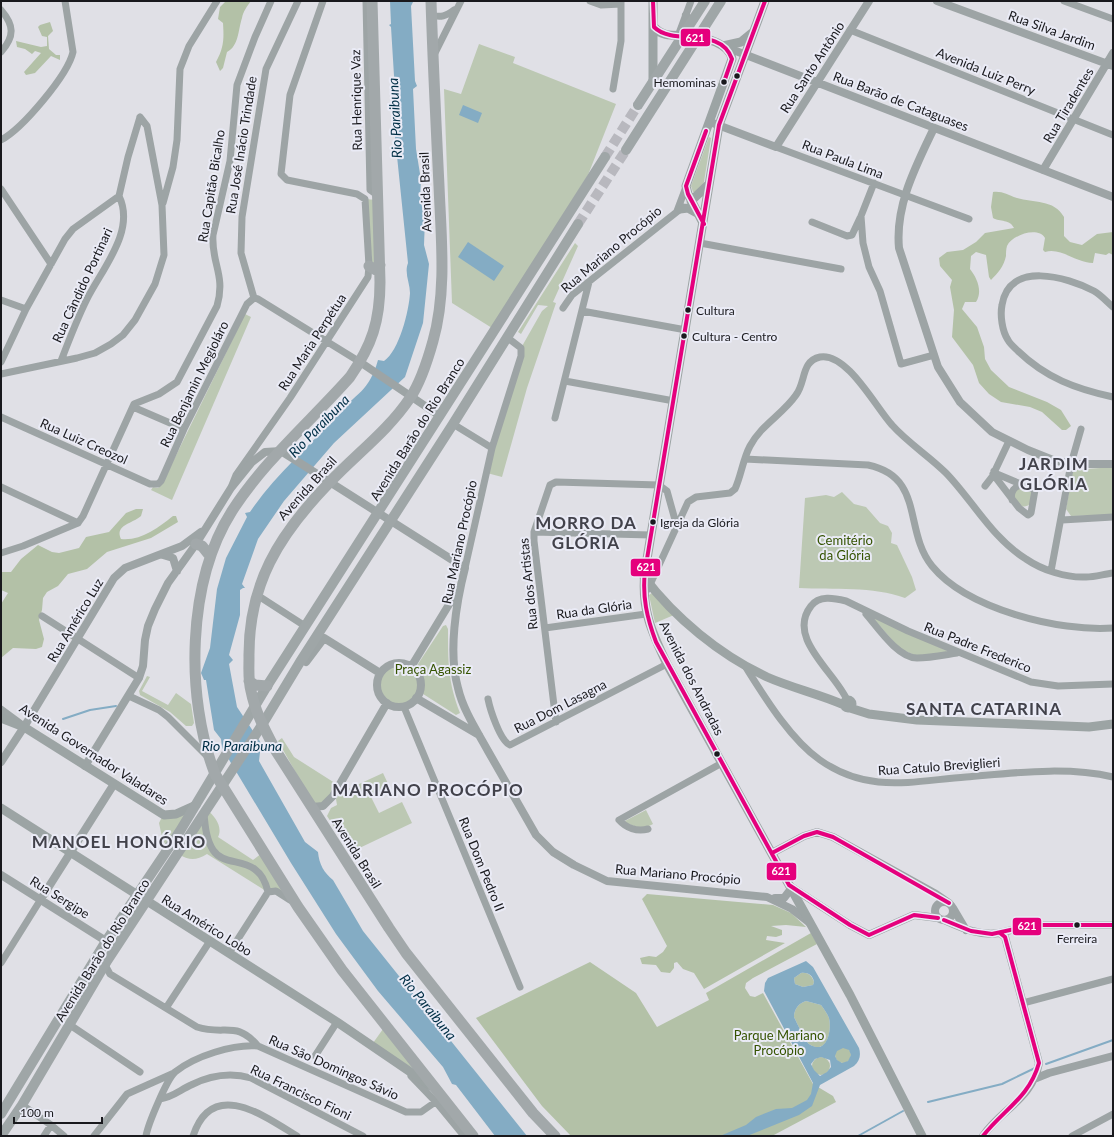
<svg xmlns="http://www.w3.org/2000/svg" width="1114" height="1137" font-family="Lato,sans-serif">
  <rect width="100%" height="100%" fill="#e0e0e6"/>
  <!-- green -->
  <path fill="#bcc8b3" d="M479,44L515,57L513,63L616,104L588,175L492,328L452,303L444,89L461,94Z
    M709,137L711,138L703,188L696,193L693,192L691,186Z
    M365,199L377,200L380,265L373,270Z
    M575,243L578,246L553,302L556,303L527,388L502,477L487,473L521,348L542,311L548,306L538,305L521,334L518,332Z
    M245,314L251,317L172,500L151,490L153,487L158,488L162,484Z
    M1113,467V515L1071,516L1066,509L1073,470Z
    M1017,487L1032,491L1031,503C1026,508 1022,507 1016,504L1013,492Z
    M842,492L854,504L866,507L880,523L888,526L892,533L891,543L897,545L912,577L916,590L905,598C873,586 833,590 799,588L805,498L826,495L834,497Z
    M652,593L674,615L655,623L649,595Z
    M872,617L950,652L917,656L900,649Z
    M446,625L448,629C448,662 448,682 460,713L456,715L420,692L421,684C414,725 362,704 378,673C382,666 388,662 396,661C404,660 409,666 416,667L443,626Z
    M147,676L150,677L142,691L168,705L176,693L191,704L194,723L192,726H186L170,712L140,695L139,691Z
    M282,738L294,757L338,785L326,802L314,805L278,741Z
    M383,773L390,788L371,797L379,813L402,802L412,823L351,852L327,816L331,808L337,805L336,799L342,787L346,790Z
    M195,806L166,846L162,837L159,823L163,815Z
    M207,810C215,816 223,827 218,837L253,860L262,853L296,904L269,891L259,872L218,854L208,838Z
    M646,810L653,824L643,829L623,822Z
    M204,816L213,851L258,873L266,891L207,854C197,860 190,861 180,855Z
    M383,1029L417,1071L373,1043Z"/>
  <!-- forest -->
  <path fill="#b3c1a7" d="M237,1H251C247,6 243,12 242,18C238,30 239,46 227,52L223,68L220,71L216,62C224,47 224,39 223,23L218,19L220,7L225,2Z
    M50,22L53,31L48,36L49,49L56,55H60V60L51,56L35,73L26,75L24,72L41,53L35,51L32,54L25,49L17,47L16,41L41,47L47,46V37L42,36L38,27L40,25Z
    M993,192C1003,191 1007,195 1017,198C1033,203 1054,199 1064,217V236L1070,242L1082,245L1097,234L1113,232V255L1109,253L1106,255L1095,253L1093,263C1076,263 1061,247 1045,252L1043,250L1045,238C1038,226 1012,235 1007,246C1006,249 1006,253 1006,256C1004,266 998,273 991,280L989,277L986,255L976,252L971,256L970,269C977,278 983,291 976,302H965L962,309L977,327L984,347L985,359L991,370L1009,387L1047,402L1061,410L1071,426L1066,430H1062L1042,412L1030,407L1001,402L989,394L979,383L973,365L952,337L954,310L950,287L952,280L940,266L939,258L947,252L963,250L976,242L985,233L1014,228C1010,219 1000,222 993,218L991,207Z
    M136,509H143L141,516C134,523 114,525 121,539C141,541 158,528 173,516H176L178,522L151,538L107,552L87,569L68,574L58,586L47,592L43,598L42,610L39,620L44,639L42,647L36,649L13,648L1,658V604L8,593L1,590V572H11L21,559L38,545L52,552L59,553L79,548L86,537L109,532L126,513Z
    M647,894L773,905L791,913L806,927L786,925L771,926L782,930V935L776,937L767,936L766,940L785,943L704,989L694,973L683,969L677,962L674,963V968L670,973L661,972L656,965L642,964L640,958L649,956L656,957L663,952L667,946L642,899Z
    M811,933L817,944L753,978L746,983L745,988L750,996L755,997L763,993L813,1084L833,1096L836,1102L772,1136H571L542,1106L476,1018L590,962L636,993L657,1027L709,1000L706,993Z
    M801,973C807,972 812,975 814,982L813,985L803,987L795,984L794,978Z
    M806,1001L821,1005C824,1009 827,1013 829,1018C832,1031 827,1056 809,1044C806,1042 796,1021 794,1017C794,1009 799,1003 806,1001Z
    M835 1055a8 8 0 1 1 16 0a8 8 0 1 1-16 0Z
    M812 1066a9 9 0 1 1 18 0a9 9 0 1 1-18 0Z"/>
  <!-- water -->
  <path fill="#84acc4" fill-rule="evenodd" d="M390,1L413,2L411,6L415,81L417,86L413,89L416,149L421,180L420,198L425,219L424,245L429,264L423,323L405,377L334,443L284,501L258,539L242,584L245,588H243L240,590V615L229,655L233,660L229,664L237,707L261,743L259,761L305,842L318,852C319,864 324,873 333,880L363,931L527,1136H495L456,1085L452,1084L443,1067L378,991L336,934L291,863L222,748L221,739L214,730L206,680H204L201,673L210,648L217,589L226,558L247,517L245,513L250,512C274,476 308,448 336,416C356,393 369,392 378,360L384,361C399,351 409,311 410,293C410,283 404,273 408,263L394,127L395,92L391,27L389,25L391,24Z
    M463,105L482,113L478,123L459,115Z
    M468,242L504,266L494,281L458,257Z
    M806,961L813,967L859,1048C861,1055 860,1061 854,1066L820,1085L812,1106L799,1115L747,1136H720L746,1125L756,1117L776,1109L792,1108L807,1100L811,1094L813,1083L764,991L765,983L768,978ZM801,973C807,972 813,975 814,982L813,985L803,987L795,984L794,978ZM806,1001L821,1005C824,1009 827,1013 829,1018C832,1030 827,1056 809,1044C806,1042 796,1021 794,1017C794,1009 799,1003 806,1001ZM843,1048L849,1050L851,1055L848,1061L842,1063L837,1060L835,1056L837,1051ZM821,1057L830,1060L831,1067L827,1072L820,1076L814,1070L811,1064L815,1059Z"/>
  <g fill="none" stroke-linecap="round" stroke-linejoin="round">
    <!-- stream -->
    <path stroke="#84acc4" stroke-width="2" d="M63,719L90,710L116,706
      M1046,1064L1113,1040
      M928,1102L1002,1084L1035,1068
      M858,1136L903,1111"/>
    <!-- primary-tunnel -->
    <path stroke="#b8b8be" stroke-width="10" stroke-dasharray="10 5" stroke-linecap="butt" d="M605,157L638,105
      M578,224L626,150"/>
    <!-- minor -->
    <path stroke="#9da4a5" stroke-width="7" d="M366,1L370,190L377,195
      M590,1L601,5L621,4
      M1064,1L1113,19
      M1,10C14,25 15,36 1,52
      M431,15C441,18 446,16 454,10
      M850,30L1113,135
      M678,36L691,1
      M434,55L461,1
      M613,89L621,41V1
      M1,140C22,129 68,75 73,52L65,1
      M776,147L969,219
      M874,183L861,216L863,243L869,267L880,291L901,364L934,355
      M1,189L51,264
      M163,203L173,167L177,140L180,69L189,46L217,1
      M677,211L686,187
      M812,222L847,236L852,235L860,218
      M700,243L841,269
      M254,298L241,253L242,217L266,69L298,1
      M254,298L258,299L360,362
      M1,300L26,309
      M1113,307C1107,302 1101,295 1094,291C1067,277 1009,260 1002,305C1000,315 1002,331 1008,340C1010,344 1015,348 1018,351C1046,378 1076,389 1113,397
      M563,308L572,295L683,207
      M582,311L686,330
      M61,361C69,340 77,319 87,299C102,269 136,231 119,196
      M1,362L26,309L65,239L73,229L119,196L128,157L140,117
      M1,374L77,358L95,353L111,344L123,335L135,320L155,284L164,255L162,205L147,126L140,117
      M565,381L674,401
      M133,407L184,429
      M1,417L150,484H158L161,481L184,429L247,304L254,298
      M555,418L589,282
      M453,424L492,448
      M745,459L868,465C925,477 903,530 932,566C967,609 1059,632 1113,628
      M993,474L1019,508L1028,515L1031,513L1035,490L997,474L994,471
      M232,485L236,475L290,398L368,277L369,266L365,199L357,194L287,180L281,174L290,95L323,1
      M985,486L992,477L1009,441
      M1,487L78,523
      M1012,500C1010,492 1014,486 1023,484
      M1062,520L1113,517
      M78,523L83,516L134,404L159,394L177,382L217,306C226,275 211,263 213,235L230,161L237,85L255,37L271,1
      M534,532L651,535
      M1,553L23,546L78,523
      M465,568L492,448L521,356V348L508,338
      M1051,571L1071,464L1081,429
      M648,589L688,502L696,497L730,493L735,489C741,476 743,459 750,446C761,425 783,414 796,395C806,382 801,361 820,357C847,352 876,408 892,425C908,443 929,456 946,473C973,501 992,538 1026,559C1042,570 1066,578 1086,577C1095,577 1104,574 1113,573
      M257,595L305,626
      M866,614C878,628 898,658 917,658C930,658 944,655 957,653
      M42,616L139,678
      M545,628L646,614
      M745,666C764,696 790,739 820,760C868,794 912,781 966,777C1014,773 1065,766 1113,777
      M129,696L159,710L168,717L207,756
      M488,699C490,709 500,741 510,745L667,664
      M847,700C835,672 786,638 811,606C819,595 834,598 846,601L908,631L1031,682L1058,686L1113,684
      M404,707L520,987
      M1,709L20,723
      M556,722L534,541V532L550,485L556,482L659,485L667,491L677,527
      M204,814C205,825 206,839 213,850C226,870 259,852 268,892
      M648,829C637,832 626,828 619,820L722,763
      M268,892L276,891L290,900
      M229,953L268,892
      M1,963L41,899
      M105,965L110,974L197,1027C225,1036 236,1020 258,1046
      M1023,1003L1113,979
      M166,1008L210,941
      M70,1025L140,1072
      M315,1056L337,1022
      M411,1076L436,1102L464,1136
      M160,1099C173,1097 180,1090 191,1085C211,1075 230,1072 251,1078L363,1136
      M22,1105L51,1125L64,1136
      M44,1136L51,1125
      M94,1136L127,1094L174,1073
      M146,1136C148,1124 167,1079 175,1072C195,1056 233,1044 258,1046L406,1112H421L441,1098
      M193,1136C212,1078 263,1115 297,1136
      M1072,1136L1113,1114"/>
    <!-- tertiary -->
    <path stroke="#9da4a5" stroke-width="8" d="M937,1L1113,66
      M686,15L690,21L694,19
      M723,46L1113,197
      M710,122L776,147L869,1
      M934,128C916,166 895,205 899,248L938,367L960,402L992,432L1028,450L1053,460L1071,464H1113
      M1043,170L1113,53
      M360,362L440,416
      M163,555L173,558L177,571
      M306,662L324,638L380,673
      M377 685a22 22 0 1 1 44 0a22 22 0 1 1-44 0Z
      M411,667L459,588
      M416,698L479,735
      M1,762L24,727L114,578L125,568L182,546L201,532
      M85,766L139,678L143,666L145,640L148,626L155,609L168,583L196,544L231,488L252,462L265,452L281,451L465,568C456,603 448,653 458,688C463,710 477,731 488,751C504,779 520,807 536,835L553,852L574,865L607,881L767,897L792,909L810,923
      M312,807L323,806L333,796L387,703
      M772,853L804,836L817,832L833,837L936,894L949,903
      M1,875L106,941
      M790,886L850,925L869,935L914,915L938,918
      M775,898H784L791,889
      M41,899L114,784
      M935 911a9 9 0 1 1 18 0a9 9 0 1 1-18 0Z
      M953,908L966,930
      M944,920C962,928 979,936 999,933C1011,931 1021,926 1033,925H1113
      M1034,1079L1049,1073L1113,1056
      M983,1136C1002,1108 1032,1100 1039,1063L1005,937L1000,933"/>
    <!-- secondary -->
    <path stroke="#9ca4a4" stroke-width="9" d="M653,1V81
      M765,1L719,125L645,571C641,608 651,631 667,664L850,995L922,1136
      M654,27C664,39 677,34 692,36C705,37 730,44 732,59L686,186L688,194L703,223
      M723,46L741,42L752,33
      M691,201L709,184
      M680,209L688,208L699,214
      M644,577C675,618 720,655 767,677C792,688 819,694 844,705
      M844 704a4 4 0 1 1 8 0a4 4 0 1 1-8 0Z
      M850,708L869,714L917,720L1089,727L1113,724
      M1,718L24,727L164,815L176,814L196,805
      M1,808L337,1022L431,1086"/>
    <!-- primary -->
    <path stroke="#9fa6a7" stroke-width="10" d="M638,105L705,1
      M626,150L721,1
      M1,1114L106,941L180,831L267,686L605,157
      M1,1136L22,1105L107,961L262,725L300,662L453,424L578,224"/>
    <!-- trunk -->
    <path stroke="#a2a8aa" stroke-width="11" d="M372,1L380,282C380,321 372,345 350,377C311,421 264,461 232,511C187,582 185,697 215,774L298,907L342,970L473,1136
      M431,1C433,63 436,124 439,186C441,236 447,292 433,341C428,359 421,382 410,398C388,431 355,455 328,484C279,535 248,584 249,658C249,669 248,680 251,691C255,712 266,732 276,751L389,928L406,953L533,1113L555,1136
      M369,266L376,270L380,265
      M196,544L202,546L210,556
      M249,681L255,685L267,686"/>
    <defs>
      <path id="bus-1" d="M653,1L654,27C674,47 720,25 732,59L724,82
        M765,1L719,125L645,571C642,597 647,618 656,642L789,885L850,925L869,935L914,915L938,918
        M704,224L688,194L686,186L706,131
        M772,853L804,836L817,832L833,837L949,903
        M944,920L971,931L992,934L1033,925H1113
        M983,1136C1004,1109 1029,1098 1039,1063L1005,937L1000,933"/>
    </defs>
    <!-- bus-1 casing -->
    <use href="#bus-1" stroke="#eaebf6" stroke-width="7"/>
    <!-- bus-1 -->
    <use href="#bus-1" stroke="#e5007d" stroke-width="4"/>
  </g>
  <!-- markers -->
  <g fill="#19191d" stroke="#eaebf6" stroke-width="1.5">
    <circle cx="737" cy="76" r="3.5"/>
    <circle cx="724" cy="82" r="3.5"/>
    <circle cx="688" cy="310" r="3.5"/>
    <circle cx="684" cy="336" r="3.5"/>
    <circle cx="653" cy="522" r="3.5"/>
    <circle cx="717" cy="754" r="3.5"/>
    <circle cx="1077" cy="925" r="3.5"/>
  </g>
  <g text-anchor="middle" stroke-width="4" stroke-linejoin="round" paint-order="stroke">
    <!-- bus labels -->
    <g font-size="12" fill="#19191d" stroke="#eaebf6" text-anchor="start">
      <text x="716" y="87" text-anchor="end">Hemominas</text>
      <text x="696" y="315">Cultura</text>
      <text x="692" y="341">Cultura - Centro</text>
      <text x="660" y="527">Igreja da Glória</text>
      <text x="1077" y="943" text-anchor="middle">Ferreira</text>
    </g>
    <!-- street labels -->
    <g font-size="13" fill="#19191d" stroke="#eaebf6">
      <text transform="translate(1052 30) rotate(20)" y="5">Rua Silva Jardim</text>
      <text transform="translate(812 67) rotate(-57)" y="5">Rua Santo Antônio</text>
      <text transform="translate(986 71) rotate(22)" y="5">Avenida Luiz Perry</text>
      <text transform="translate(356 100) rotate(-91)" y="5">Rua Henrique Vaz</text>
      <text transform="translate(901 101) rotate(21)" y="5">Rua Barão de Cataguases</text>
      <text transform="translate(1068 105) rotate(-59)" y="5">Rua Tiradentes</text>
      <text transform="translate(241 145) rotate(-81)" y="5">Rua José Inácio Trindade</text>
      <text transform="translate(843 159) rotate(21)" y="5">Rua Paula Lima</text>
      <text transform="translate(211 186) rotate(-81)" y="5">Rua Capitão Bicalho</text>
      <text transform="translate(425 192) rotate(-92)" y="5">Avenida Brasil</text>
      <text transform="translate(611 249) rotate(-40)" y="5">Rua Mariano Procópio</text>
      <text transform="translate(82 285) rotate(-65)" y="5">Rua Cândido Portinari</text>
      <text transform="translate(312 342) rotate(-57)" y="5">Rua Maria Perpétua</text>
      <text transform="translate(194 384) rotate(-64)" y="5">Rua Benjamin Megioláro</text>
      <text transform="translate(417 429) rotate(-58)" y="5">Avenida Barão do Rio Branco</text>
      <text transform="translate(84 441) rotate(24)" y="5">Rua Luiz Creozol</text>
      <text transform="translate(307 488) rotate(-48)" y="5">Avenida Brasil</text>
      <text transform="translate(459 542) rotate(-78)" y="5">Rua Mariano Procópio</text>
      <text transform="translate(528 584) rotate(-96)" y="5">Rua dos Artistas</text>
      <text transform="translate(594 609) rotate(-8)" y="5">Rua da Glória</text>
      <text transform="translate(75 620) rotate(-59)" y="5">Rua Américo Luz</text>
      <text transform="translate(978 647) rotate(22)" y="5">Rua Padre Frederico</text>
      <text transform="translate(692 678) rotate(63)" y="5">Avenida dos Andradas</text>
      <text transform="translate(560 706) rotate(-27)" y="5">Rua Dom Lasagna</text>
      <text transform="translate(94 754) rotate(33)" y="5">Avenida Governador Valadares</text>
      <text transform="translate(939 766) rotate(-4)" y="5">Rua Catulo Breviglieri</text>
      <text transform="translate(357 853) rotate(58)" y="5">Avenida Brasil</text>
      <text transform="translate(482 864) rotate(68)" y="5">Rua Dom Pedro II</text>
      <text transform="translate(678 874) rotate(5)" y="5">Rua Mariano Procópio</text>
      <text transform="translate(60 897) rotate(32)" y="5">Rua Sergipe</text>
      <text transform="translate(207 925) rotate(32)" y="5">Rua Américo Lobo</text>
      <text transform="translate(102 950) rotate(-58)" y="5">Avenida Barão do Rio Branco</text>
      <text transform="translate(334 1067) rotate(24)" y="5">Rua São Domingos Sávio</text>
      <text transform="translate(301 1092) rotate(26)" y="5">Rua Francisco Fioni</text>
    </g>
    <!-- park labels -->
    <g font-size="13" fill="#355300" stroke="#eaebf6">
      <text x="845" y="545">Cemitério<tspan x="845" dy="15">da Glória</tspan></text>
      <text x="433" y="674">Praça Agassiz</text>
      <text x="779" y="1040">Parque Mariano<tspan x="779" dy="15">Procópio</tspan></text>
    </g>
    <!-- water labels -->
    <g font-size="14" font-style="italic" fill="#002f46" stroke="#eaebf6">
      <text transform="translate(395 118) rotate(-93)" y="5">Rio Paraibuna</text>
      <text transform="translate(319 426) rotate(-46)" y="5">Rio Paraibuna</text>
      <text x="242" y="751">Rio Paraibuna</text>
      <text transform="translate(428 1007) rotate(51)" y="5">Rio Paraibuna</text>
    </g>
    <!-- district labels -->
    <g font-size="17" font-weight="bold" letter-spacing="1" fill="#42424b" stroke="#eaebf6">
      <text x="1054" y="470">JARDIM<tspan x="1054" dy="20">GLÓRIA</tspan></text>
      <text x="586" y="529">MORRO DA<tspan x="586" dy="20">GLÓRIA</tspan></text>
      <text x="984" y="715">SANTA CATARINA</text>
      <text x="428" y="796">MARIANO PROCÓPIO</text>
      <text x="119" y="848">MANOEL HONÓRIO</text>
    </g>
  </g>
  <g stroke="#eaebf6" stroke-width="1.5">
    <rect x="680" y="28" width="31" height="19" rx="4" fill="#e5007d"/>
    <rect x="630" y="558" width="31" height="19" rx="4" fill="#e5007d"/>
    <rect x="766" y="862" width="31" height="19" rx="4" fill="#e5007d"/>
    <rect x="1012" y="917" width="30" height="19" rx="4" fill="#e5007d"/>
  </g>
  <g font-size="11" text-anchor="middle" font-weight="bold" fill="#fff">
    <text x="695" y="42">621</text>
    <text x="646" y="571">621</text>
    <text x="781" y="875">621</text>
    <text x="1027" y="930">621</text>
  </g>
  <!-- border -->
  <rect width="1114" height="1137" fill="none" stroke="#19191d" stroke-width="4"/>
  <!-- scale -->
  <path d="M14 1117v6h88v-6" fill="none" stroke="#19191d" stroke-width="2"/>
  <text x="20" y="1117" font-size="12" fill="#19191d" stroke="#eaebf6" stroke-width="3" paint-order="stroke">100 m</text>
</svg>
